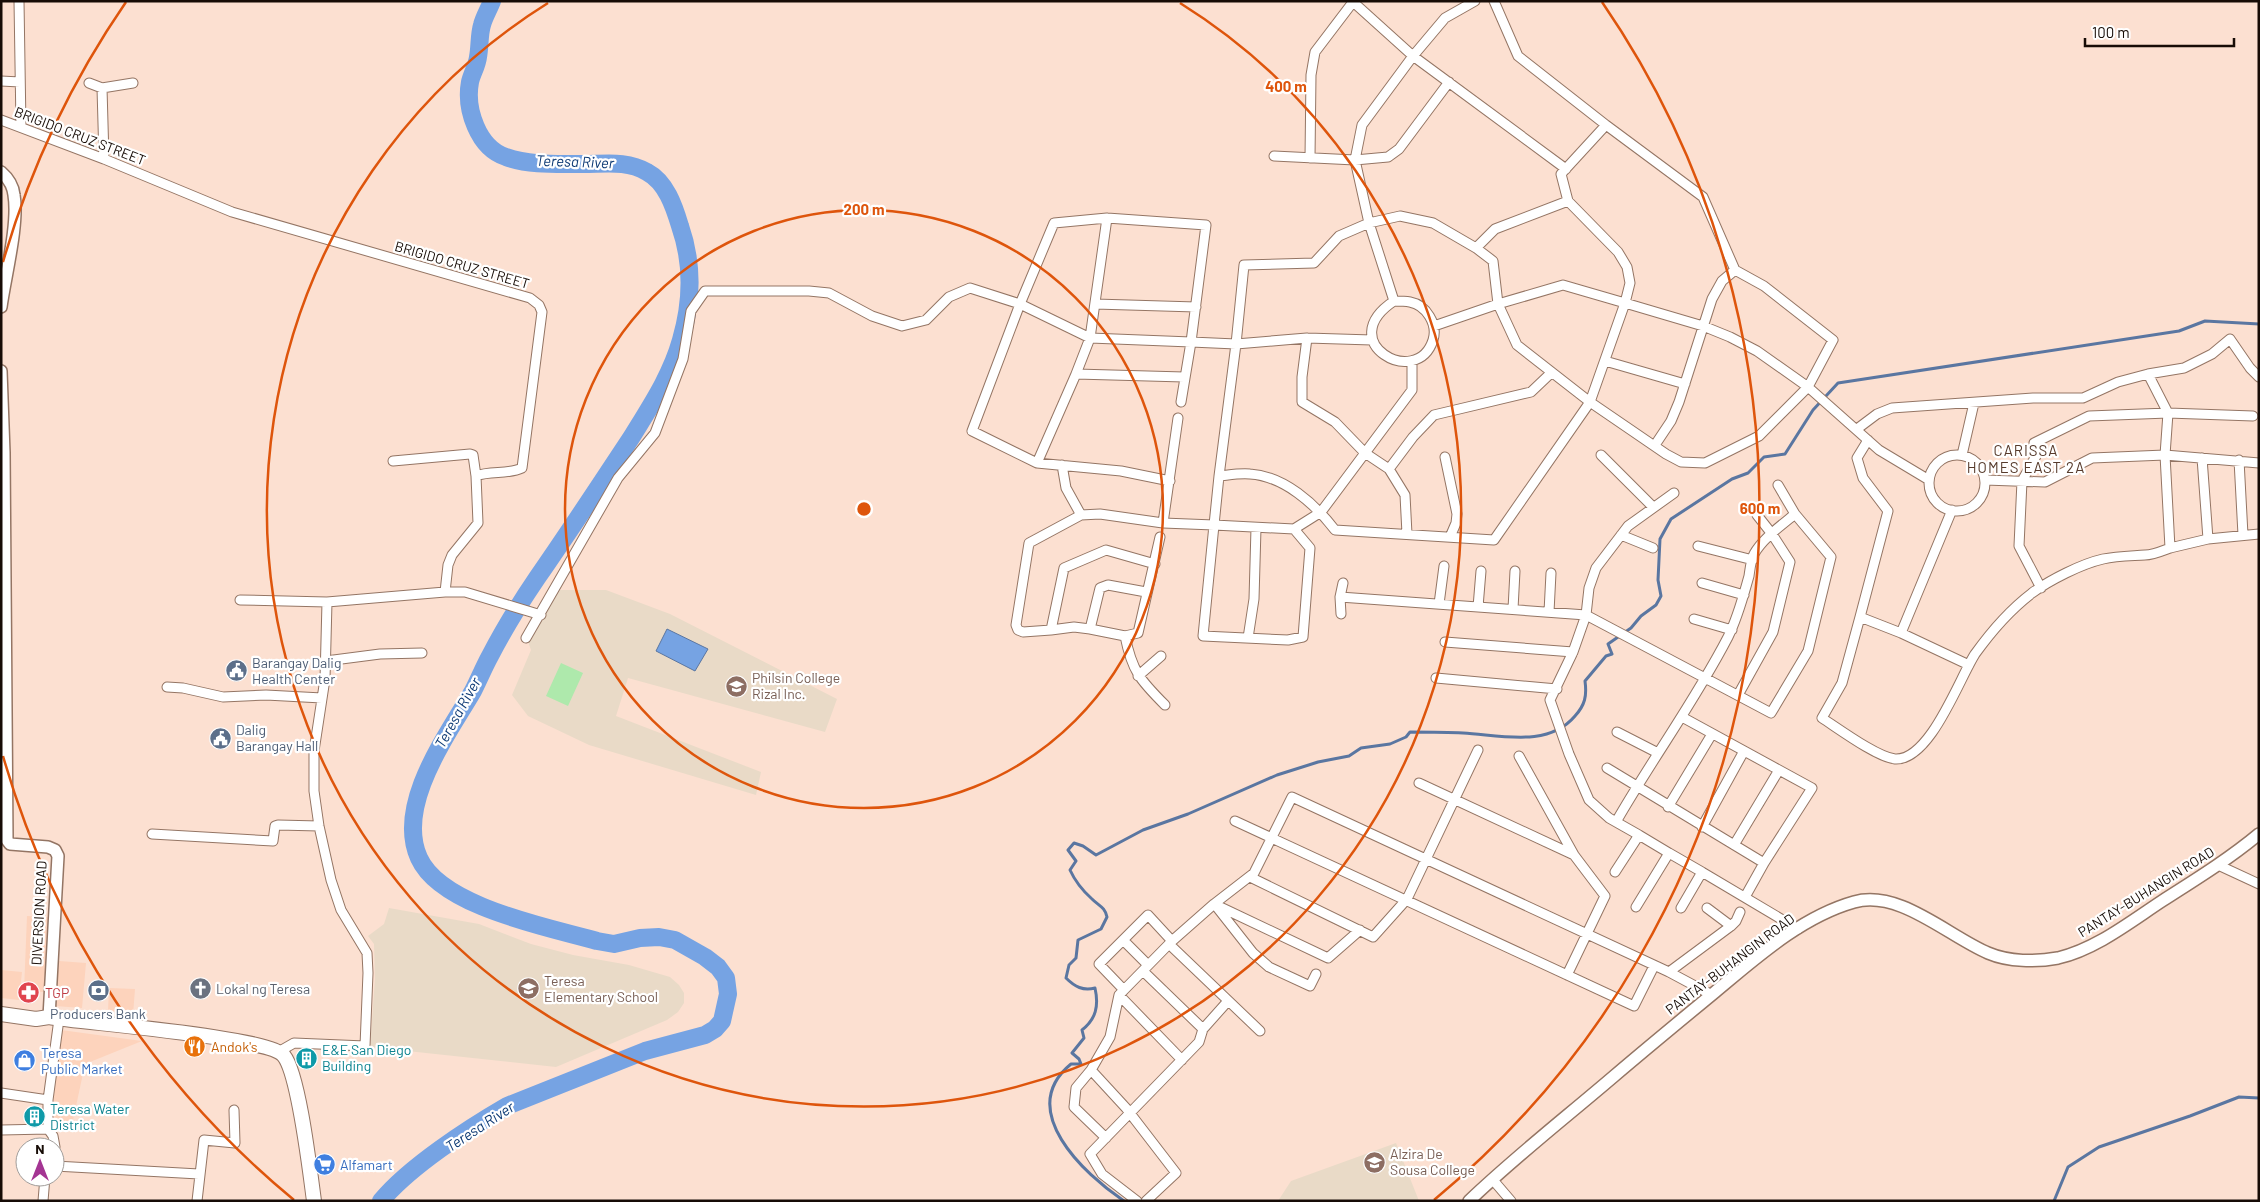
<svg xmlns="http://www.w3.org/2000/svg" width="2260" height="1202" font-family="Barlow,sans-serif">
  <rect width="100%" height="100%" fill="#fce0d1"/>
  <!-- built -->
  <path fill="#fdd3bc" d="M27,916L48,917L44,992L24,991Z
    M59,961L86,963L82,1008L55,1006Z
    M1,970L22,972L19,1000L1,998Z
    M109,988L135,989L133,1015L108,1011Z
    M61,1030L142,1041L85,1064L72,1125L51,1124Z"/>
  <!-- education -->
  <path fill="#e9dac7" d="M560,590H606L670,614L837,699L825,732L628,678L616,716L761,772L756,795L589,745L528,716L512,695L531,650L527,639L537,617Z
    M389,908L479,924L531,944L573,955L629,965L670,977L679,985L684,993V1003L678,1012L667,1020L556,1067L370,1047L375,979L374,944L368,936L384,924Z
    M1396,1143L1419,1201H1278L1291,1181Z"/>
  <!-- green -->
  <path fill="#aee9ac" d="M561,663L583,673L568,706L546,696Z"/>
  <!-- water -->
  <path fill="#76a3e3" stroke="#5a76a1" d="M667,629L708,649L695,671L656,651Z"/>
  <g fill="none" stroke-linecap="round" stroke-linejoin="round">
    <!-- stream -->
    <path stroke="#5a76a1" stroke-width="3" d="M1124,1201C1084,1174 1015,1110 1071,1064H1081L1079,1059L1072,1053L1084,1038L1082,1030C1096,1019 1099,1006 1095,988C1083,991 1075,987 1066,978L1069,965L1076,958L1078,940L1101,929L1107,917C1105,907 1099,906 1092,899C1083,891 1075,881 1070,870L1076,861L1068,850L1074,843L1083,846L1096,855L1143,830L1188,814L1277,775L1318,762L1349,756L1361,748L1390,744L1406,737L1410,732C1428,732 1446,732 1463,733C1501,735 1548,748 1575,716C1585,705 1587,696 1585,681L1606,656L1612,654L1608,644L1631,628L1641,616L1656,605L1661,596L1658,580L1660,539L1671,519L1732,479L1748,473L1764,457L1785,454L1813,410L1838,383L2179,331L2205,321L2259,324
      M2054,1201L2068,1167L2099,1147L2190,1116L2239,1097L2259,1098"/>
    <!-- river -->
    <path stroke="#76a3e3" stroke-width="18" d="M381,1201C409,1167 469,1128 507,1106L645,1051L705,1035L715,1029L722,1021L728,994L726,978L718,967L705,957L675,940L659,937L640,938L614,944L597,941C548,927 441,907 419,858C395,805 448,734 473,691C479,679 484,667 490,656C504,629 520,603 537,578C569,532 600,485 631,438C650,407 671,376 681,340C692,302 693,263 680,226C674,206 666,182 647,172C625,159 601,165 577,164C554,164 528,165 506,157C478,148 465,109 470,82C472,73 477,66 478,57C480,47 479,35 482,25C484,17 489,9 492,1"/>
    <defs>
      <path id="minor" d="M19,1L21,127
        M1352,1L1413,56L1445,18L1475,1
        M1494,1L1518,56L1606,125L1703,197L1735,270L1764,286L1833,340L1808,387L1879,450L1929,480
        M1,81L20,82
        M89,83L102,88L133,83
        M102,88L104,159
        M1,120L104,159L232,212L530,298L539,305L542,312L522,468C508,475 490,470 476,476L478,523L452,555L448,565L445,592L327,602L325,679L314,751V791L319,826L331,880L341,910L367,953L368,973L365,1046L294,1043L280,1051
        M1274,156L1355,160L1388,157L1399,149L1449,82
        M1310,158L1311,75L1315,52L1353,2
        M1394,301L1369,223L1355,160L1362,125L1413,56L1566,169
        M1394,301C1399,301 1405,301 1410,302C1426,305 1438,324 1433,340C1417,390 1332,342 1394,301Z
        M1095,304L1196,307
        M1434,326L1498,304L1493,261L1476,248
        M1307,338L1302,377V402L1335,422L1365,453L1389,469L1405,495L1407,534
        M1372,340L1307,338L1236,344L1244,265L1314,263L1339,236L1369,223L1400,216L1433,223L1476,248L1495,229L1568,201
        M1605,361L1685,384
        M1076,374L1090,338L1191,342L1206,225L1107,218
        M1181,402L1191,342L1236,344L1219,476
        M1857,429L1877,414L1892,408L2033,398H2083L2118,382L2148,374L2184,368L2212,354L2230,339L2250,368L2259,377
        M1655,445L1671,421L1679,402L1712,299L1722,281L1735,270
        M1601,455L1653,507
        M1962,455L1974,403
        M1929 483a28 28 0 1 1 56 0a28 28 0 1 1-56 0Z
        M1445,457L1457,514L1456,523L1450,537
        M2202,458L2208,539
        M2239,460L2243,535
        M393,461L470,454L473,455L476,476
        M1062,465L1066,488L1081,515
        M1389,469L1413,437L1434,415L1531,392L1551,373
        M1985,480L2045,482L2092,458L2165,455L2259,463
        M1170,481L1121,471L1037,463L1076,374L1184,377
        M1778,485L1795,514
        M1163,523L1178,418
        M1214,525L1294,529L1310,548L1303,637L1288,640L1203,636Z
        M1294,529L1321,512L1412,390V361
        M1621,535L1653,548
        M1698,546L1753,560
        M2170,548L2208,539L2259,534
        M1155,564L1106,550L1064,568L1051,630L1023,632L1018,630L1016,625L1029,543L1081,515L1100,514L1163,523L1214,525L1219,476C1229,475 1240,473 1250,474C1284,476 1315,504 1335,530L1494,540L1590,402L1625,303L1563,285L1498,304L1517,345L1590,402L1666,454L1681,462L1705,463L1759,436L1808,387L1757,351L1730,337L1703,326L1625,303L1630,283L1627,267L1618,252L1568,201L1561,174L1606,125
        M1702,583L1744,595
        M2041,588L2019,546L2022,481L2036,456L2034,443L2089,416L2168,413L2253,416
        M445,592H465L541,615
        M1146,592L1108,585L1100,588L1090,629L1125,636L1138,633L1160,537
        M1340,597L1343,583
        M240,600L327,602
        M1439,604L1444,566
        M1478,607L1481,571
        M1513,609L1515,571
        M1549,612L1551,573
        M1341,614L1340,597L1586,615L1771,713L1808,651L1831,557L1795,514C1782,525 1763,538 1754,554C1751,559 1750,569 1749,576C1743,597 1738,617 1728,637C1695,701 1652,759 1616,822
        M1860,617L1888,511L1863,478L1857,458L1868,440
        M1694,619L1732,630
        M1051,630L1074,627L1090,629
        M1901,633L1952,510
        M1125,636C1132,671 1140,680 1165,705
        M526,638L618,478L655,433L683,359L691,311L705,291H809L829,293L872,316L902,326L926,320L949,297L970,288L1020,304L1090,338L1107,218L1054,223L1020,304L972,431L1037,463
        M1248,638L1254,599L1256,528
        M1445,642L1573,652
        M326,661L380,654L422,653
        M1969,665L1901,633L1860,617L1842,683L1822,718C1839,729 1877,757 1895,759C1930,761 1959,679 1975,654C1990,633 2011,609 2032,593C2050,580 2081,564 2103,559C2117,556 2131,556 2145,555C2153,555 2162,551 2170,548L2165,455L2168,413L2148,374
        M1138,676L1161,656
        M1436,678L1557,689
        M167,687L183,688L223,697L266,695L322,698
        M1738,695L1773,632L1790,562L1772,534L1757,515
        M1617,732L1658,753
        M1519,756L1574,855L1605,896L1567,975
        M1607,768L1764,863L1812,788L1682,717
        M1419,783L1574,855
        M1668,807L1712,734
        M1235,821L1634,1006L1654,966
        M1702,827L1744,751
        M152,834L273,841L275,826L278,825L319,826
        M1639,835L1669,853
        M1734,845L1779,770
        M2218,865L2259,884
        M1615,872L1639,835L1609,818L1589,800L1569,754L1550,700L1573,652L1586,615L1589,588L1596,568L1628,526L1674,493
        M1702,872L1798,929
        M1250,877L1373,937L1407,899L1478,750
        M1745,897L1764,863
        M1214,904L1328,958L1360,930
        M1216,906L1253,953L1269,967L1310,986L1316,974
        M1636,907L1669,853L1702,872L1681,908
        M1707,908L1731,926
        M1123,940L1148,965
        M1169,944L1260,1031
        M1143,971L1203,1029
        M1669,972L1731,926L1736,921L1740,912
        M1124,990L1099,964L1148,915L1172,941
        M1119,995L1182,1060
        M1091,1070L1126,1108L1176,1173L1146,1201
        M1,1093L48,1100
        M1,1130L48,1129
        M1106,1138L1074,1107L1076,1088L1091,1070L1110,1037L1119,995L1172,941L1214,904L1254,873L1292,797L1669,972L1712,995
        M55,1147L53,1136L48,1129V1100L59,1019
        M55,1166L199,1174
        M1493,1180L1511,1201
        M43,1201L45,1177
        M197,1201L204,1140L235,1143L234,1110
        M1137,1201L1102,1174L1090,1154L1199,1042L1203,1029L1228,1001"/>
      <path id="tertiary" d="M1,172C8,178 13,186 14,195C19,224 5,277 1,307
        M1,371L4,453L7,840L10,844L48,847L55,850L58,856L49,1017
        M1469,1201C1515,1157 1565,1118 1613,1077C1647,1048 1681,1020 1715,992C1756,958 1801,917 1854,902C1899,889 1948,936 1988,953C2009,962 2036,962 2058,958C2096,949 2130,922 2162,901C2195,880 2229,859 2259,834"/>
      <path id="primary" d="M1,1014L36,1019L49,1017C85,1023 270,1037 284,1056C299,1075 310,1172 314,1201"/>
    </defs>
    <!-- minor casing -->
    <use href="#minor" stroke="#947564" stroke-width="11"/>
    <!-- tertiary casing -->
    <use href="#tertiary" stroke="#947564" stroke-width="14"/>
    <!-- primary casing -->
    <use href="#primary" stroke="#947564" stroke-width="16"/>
    <!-- minor -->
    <use href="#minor" stroke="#fff" stroke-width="9"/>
    <!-- tertiary -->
    <use href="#tertiary" stroke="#fff" stroke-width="11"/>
    <!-- primary -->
    <use href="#primary" stroke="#fff" stroke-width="14"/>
  </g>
  <!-- distance rings -->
  <g fill="none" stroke="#de550c" stroke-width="2.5">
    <circle cx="864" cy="509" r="299"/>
    <path d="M1180 3A597 597 0 1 1 548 3"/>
    <path d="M294 1200A896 896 0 0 1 3 756M3 262A896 896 0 0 1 126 2M1602 2A896 896 0 0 1 1434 1200"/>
  </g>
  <!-- icons -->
  <defs>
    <symbol id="civic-disc" viewBox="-11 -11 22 22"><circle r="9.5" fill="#5c6f8a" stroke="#fff"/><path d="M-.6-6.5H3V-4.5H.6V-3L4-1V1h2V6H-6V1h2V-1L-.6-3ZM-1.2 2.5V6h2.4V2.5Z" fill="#fff"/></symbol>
    <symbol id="university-disc" viewBox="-11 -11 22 22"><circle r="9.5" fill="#8d6e63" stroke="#fff"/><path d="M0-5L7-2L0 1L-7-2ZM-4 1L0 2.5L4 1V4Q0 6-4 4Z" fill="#fff"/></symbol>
    <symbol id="church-disc" viewBox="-11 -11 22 22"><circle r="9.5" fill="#6b7280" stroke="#fff"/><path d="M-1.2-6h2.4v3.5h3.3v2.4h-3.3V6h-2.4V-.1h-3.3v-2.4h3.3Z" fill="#fff"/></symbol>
    <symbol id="school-disc" viewBox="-11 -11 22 22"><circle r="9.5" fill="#8d6e63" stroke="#fff"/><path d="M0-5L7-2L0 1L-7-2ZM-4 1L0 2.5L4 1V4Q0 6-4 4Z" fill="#fff"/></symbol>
    <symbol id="bank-disc" viewBox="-11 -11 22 22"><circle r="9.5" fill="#5c6f8a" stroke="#fff"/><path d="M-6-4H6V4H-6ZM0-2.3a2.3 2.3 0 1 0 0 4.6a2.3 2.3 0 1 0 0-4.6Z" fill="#fff"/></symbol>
    <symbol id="pharmacy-disc" viewBox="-11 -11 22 22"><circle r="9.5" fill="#e0444e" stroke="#fff"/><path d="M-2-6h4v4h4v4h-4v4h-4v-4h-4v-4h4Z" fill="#fff"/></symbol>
    <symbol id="restaurant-disc" viewBox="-11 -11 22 22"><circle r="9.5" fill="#e8710a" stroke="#fff"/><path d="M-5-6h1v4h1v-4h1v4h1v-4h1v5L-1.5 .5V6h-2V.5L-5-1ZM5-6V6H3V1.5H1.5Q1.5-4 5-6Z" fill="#fff"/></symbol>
    <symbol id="building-disc" viewBox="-11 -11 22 22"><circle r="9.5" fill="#0f9aa8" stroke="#fff"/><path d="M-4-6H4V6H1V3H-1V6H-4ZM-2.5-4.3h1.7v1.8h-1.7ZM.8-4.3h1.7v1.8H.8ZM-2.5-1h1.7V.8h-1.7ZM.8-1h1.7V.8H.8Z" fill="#fff"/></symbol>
    <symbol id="shop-disc" viewBox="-11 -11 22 22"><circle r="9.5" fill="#3f7fe0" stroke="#fff"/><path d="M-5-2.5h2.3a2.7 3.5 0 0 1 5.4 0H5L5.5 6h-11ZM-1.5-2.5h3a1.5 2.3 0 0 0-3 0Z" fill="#fff"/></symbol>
    <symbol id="supermarket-disc" viewBox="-11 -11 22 22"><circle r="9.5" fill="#3f7fe0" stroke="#fff"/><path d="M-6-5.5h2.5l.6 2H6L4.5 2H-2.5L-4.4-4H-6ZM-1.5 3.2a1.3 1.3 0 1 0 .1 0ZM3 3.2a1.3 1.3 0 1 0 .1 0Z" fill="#fff"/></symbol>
  </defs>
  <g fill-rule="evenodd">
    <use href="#civic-disc" x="224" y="658" width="25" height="25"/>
    <use href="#university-disc" x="724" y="674" width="25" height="25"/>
    <use href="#civic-disc" x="208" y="726" width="25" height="25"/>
    <use href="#church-disc" x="188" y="976" width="25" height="25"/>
    <use href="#school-disc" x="516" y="976" width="25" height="25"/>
    <use href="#bank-disc" x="86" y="978" width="25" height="25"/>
    <use href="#pharmacy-disc" x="16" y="980" width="25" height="25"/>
    <use href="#restaurant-disc" x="182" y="1034" width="25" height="25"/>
    <use href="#building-disc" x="294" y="1046" width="25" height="25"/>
    <use href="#shop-disc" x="12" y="1048" width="25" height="25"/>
    <use href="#building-disc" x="22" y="1104" width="25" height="25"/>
    <use href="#university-disc" x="1362" y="1150" width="25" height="25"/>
    <use href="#supermarket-disc" x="312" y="1152" width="25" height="25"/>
  </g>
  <g text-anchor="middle" stroke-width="4.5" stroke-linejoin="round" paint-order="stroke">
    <!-- street labels -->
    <g font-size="14" fill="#170c06" stroke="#fff">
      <text transform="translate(80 136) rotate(21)" y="5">BRIGIDO CRUZ STREET</text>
      <text transform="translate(462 265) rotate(16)" y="5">BRIGIDO CRUZ STREET</text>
      <text transform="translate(2146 892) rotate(-32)" y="5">PANTAY-BUHANGIN ROAD</text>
      <text transform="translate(39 913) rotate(-87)" y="5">DIVERSION ROAD</text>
      <text transform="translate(1730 964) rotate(-37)" y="5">PANTAY-BUHANGIN ROAD</text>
    </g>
    <!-- service labels -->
    <g font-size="14" fill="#4e5e75" stroke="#fff" text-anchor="start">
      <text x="252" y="668">Barangay Dalig<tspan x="252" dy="16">Health Center</tspan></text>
      <text x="236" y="735">Dalig<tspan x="236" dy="16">Barangay Hall</tspan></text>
      <text x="98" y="1019" text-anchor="middle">Producers Bank</text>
    </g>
    <!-- education labels -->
    <g font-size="14" fill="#785e54" stroke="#fff" text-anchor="start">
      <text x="752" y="683">Philsin College<tspan x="752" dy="16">Rizal Inc.</tspan></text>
      <text x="544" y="986">Teresa<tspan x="544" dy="16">Elementary School</tspan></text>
      <text x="1390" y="1159">Alzira De<tspan x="1390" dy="16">Sousa College</tspan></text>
    </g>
    <!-- worship labels -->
    <g font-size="14" fill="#5b616d" stroke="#fff" text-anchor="start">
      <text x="216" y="994">Lokal ng Teresa</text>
    </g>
    <!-- health labels -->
    <g font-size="14" fill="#be3a42" stroke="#fff" text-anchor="start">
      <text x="45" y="998">TGP</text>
    </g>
    <!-- food labels -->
    <g font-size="14" fill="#c56008" stroke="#fff" text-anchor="start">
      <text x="211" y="1052">Andok's</text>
    </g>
    <!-- culture labels -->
    <g font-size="14" fill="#0d838f" stroke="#fff" text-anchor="start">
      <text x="322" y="1055">E&amp;E San Diego<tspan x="322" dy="16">Building</tspan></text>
      <text x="50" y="1114">Teresa Water<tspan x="50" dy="16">District</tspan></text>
    </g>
    <!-- shop labels -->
    <g font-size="14" fill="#366cbe" stroke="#fff" text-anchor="start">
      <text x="41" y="1058">Teresa<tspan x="41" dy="16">Public Market</tspan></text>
      <text x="340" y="1170">Alfamart</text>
    </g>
    <!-- water labels -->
    <g font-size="15" font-style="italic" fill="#0f3b75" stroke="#fff">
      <text transform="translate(575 162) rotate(2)" y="5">Teresa River</text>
      <text transform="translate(458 713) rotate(-61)" y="5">Teresa River</text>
      <text transform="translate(480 1127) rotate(-33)" y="5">Teresa River</text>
    </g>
    <!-- neighbourhood labels -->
    <g font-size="15" letter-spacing="1" fill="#573b2c" stroke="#fff">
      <text x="2026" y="456">CARISSA<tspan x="2026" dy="17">HOMES EAST 2A</tspan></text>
    </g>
  </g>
  <circle cx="864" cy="509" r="8" fill="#de550c" stroke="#fff" stroke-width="2.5"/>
  <g font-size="15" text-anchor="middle" font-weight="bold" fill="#de550c" stroke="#fff" stroke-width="4.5" stroke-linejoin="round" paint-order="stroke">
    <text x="1286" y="92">400 m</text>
    <text x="864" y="215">200 m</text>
    <text x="1760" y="514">600 m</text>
  </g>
  <!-- border -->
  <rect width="2260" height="1202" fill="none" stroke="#170c06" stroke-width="5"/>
  <!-- north arrow -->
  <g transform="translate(40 1162)"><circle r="24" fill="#ffffff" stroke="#a29e9b"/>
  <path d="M0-4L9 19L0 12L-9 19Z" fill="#a43593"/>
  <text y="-8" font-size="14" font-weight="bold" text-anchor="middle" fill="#170c06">N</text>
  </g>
  <!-- scale -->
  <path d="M2085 38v8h149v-8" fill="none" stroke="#170c06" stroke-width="2.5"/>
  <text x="2092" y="38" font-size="15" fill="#170c06" stroke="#ffffff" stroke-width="4" paint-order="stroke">100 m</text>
</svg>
